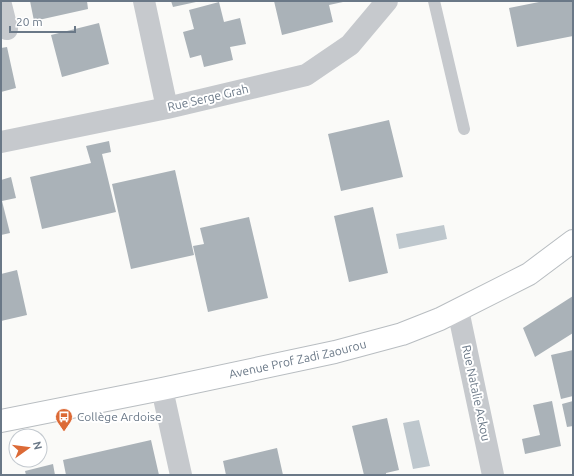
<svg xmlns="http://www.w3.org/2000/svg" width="574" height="476" font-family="Ubuntu,sans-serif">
  <rect width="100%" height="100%" fill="#fafaf8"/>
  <!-- water -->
  <path fill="#bec7cd" d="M444,225L447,239L399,249L396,234Z
    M419,420L430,466L413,469L403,423Z"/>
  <!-- building -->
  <path fill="#aab2b8" d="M30,1H87L88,9L34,21Z
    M171,1H196V2L173,7Z
    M274,1H343V2L329,5L333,22L282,35Z
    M544,1H573V36L517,47L509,8Z
    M219,2L224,22L240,18L246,44L230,47L233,60L204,67L201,55L190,58L183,32L194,29L189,10Z
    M99,23L109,64L62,77L51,35Z
    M7,47L16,88L1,92V48Z
    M389,120L403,177L341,191L328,134Z
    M109,141L111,152L102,154L116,212L42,229L30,177L91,163L86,146Z
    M175,170L194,255L131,269L112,184Z
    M11,177L16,198L2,201L10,233L1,235V180Z
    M373,207L388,273L349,282L334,216Z
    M249,217L268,298L208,312L193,246L204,244L200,228Z
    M17,270L27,315L1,321V274Z
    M573,296V333L535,357L523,328Z
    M573,350V396L561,399L551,355Z
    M552,401L561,446L525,454L522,439L540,435L533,405Z
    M573,401V426L567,427L562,404Z
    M387,418L399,470L386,473V475H364L352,426Z
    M151,440L159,475H66L63,460Z
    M277,448L283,475H226L223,461Z
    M53,464L55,475H26L25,471Z"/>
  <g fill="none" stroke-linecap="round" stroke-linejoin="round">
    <defs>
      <g id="secondary">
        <path id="s1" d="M1,421L162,389L335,352L402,334L440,319L529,274L573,241"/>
      </g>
    </defs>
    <!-- secondary casing -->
    <use href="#secondary" stroke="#b8bdc1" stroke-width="24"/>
    <!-- service -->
    <path stroke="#c6c9cd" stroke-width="12" d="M434,1L464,129"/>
    <!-- minor -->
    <path stroke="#c6c9cd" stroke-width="22" d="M144,1L167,108
      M1,5L7,29
      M1,142L167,108L306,75L350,45L387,1
      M458,310L493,475
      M162,389L181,475"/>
    <!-- secondary -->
    <use href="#secondary" stroke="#fff" stroke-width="22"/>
  </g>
  <!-- icons -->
  <defs>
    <symbol id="bus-pin" viewBox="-11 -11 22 30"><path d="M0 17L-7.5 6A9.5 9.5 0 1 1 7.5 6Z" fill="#dc6a36" stroke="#fff"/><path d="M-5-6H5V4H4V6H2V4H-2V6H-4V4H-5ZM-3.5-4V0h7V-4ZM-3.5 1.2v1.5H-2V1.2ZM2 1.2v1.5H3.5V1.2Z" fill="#fff"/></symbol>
  </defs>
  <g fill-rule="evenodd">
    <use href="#bus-pin" x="54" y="407" width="20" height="27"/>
  </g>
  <g text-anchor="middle" stroke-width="4" stroke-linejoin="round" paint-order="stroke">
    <!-- street labels -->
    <g font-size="12" fill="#6a7887" stroke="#fff">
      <text transform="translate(208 98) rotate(-13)" y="4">Rue Serge Grah</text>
      <text dy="4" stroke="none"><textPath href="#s1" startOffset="303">Avenue Prof Zadi Zaourou</textPath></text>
      <text transform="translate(476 393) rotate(78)" y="4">Rue Natalie Ackou</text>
    </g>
    <!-- poi labels -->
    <g font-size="12" fill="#6a7887" stroke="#fff" text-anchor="start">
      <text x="77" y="421">Collège Ardoise</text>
    </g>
  </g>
  <!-- border -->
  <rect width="574" height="476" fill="none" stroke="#6a7887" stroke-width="4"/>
  <!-- north arrow -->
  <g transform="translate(28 448) rotate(76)"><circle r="19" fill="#ffffff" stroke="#c3c9cf"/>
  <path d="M0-3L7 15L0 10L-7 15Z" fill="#dc6a36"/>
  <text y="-6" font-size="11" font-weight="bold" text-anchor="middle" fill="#6a7887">N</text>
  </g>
  <!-- scale -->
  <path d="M10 26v6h65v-6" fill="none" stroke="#6a7887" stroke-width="2"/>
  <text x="16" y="26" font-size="12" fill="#6a7887" stroke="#ffffff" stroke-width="3" paint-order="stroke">20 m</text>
</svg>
